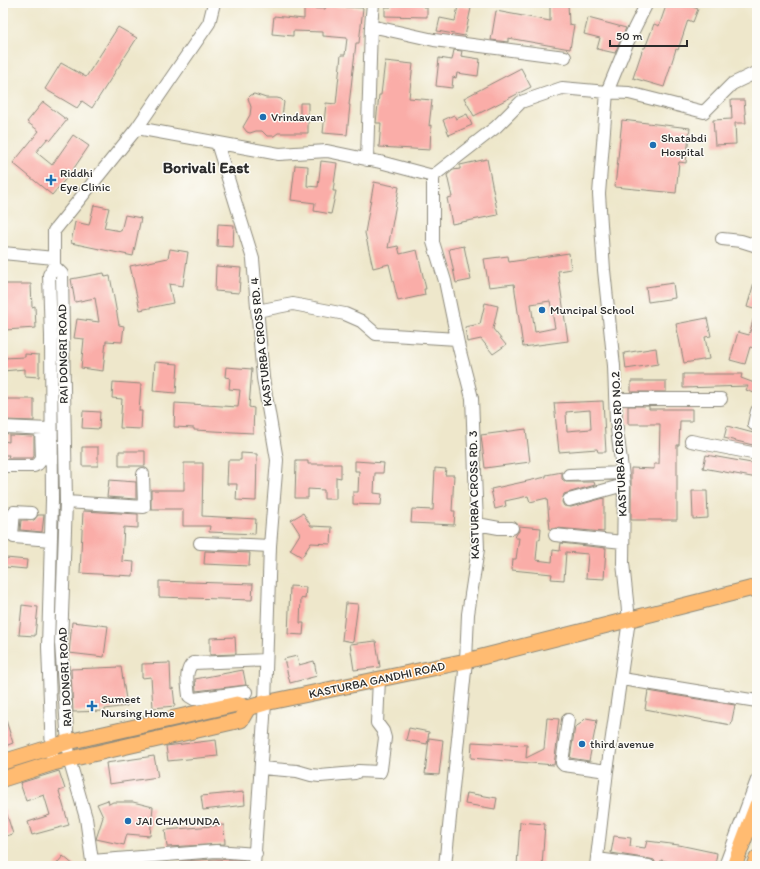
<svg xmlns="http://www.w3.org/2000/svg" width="760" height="869" font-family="Itim,sans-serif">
  <rect width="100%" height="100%" fill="#fdfcf7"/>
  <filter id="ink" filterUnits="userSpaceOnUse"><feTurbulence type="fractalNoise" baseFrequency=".025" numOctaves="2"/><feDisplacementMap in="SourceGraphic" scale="8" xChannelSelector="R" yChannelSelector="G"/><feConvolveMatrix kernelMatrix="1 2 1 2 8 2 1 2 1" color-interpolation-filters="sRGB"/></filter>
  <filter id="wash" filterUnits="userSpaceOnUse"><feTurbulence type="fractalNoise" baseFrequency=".012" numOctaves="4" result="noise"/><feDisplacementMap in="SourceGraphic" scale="16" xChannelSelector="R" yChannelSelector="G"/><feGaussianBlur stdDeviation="0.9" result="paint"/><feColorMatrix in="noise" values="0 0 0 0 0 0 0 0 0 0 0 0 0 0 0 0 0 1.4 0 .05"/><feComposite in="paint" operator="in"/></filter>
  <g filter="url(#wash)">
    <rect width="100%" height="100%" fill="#eee7cb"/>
    <g id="blocks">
      <!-- building -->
      <path fill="#faada8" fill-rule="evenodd" d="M392,3H423V7H427V17L385,16V7H391Z
        M550,3H568L569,24L574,25L570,49L508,38V42L491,40L496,11L550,21Z
        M667,3H682L698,9L693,22L688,20L678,50L676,49L664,87L633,78L643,48H645L654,24L659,26Z
        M326,6L363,8L359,43H356L349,105H350L347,135L323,133L326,103L336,104L341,55H345L347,38L323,36V32L293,31V36L272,34L274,16L304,19V8L325,9Z
        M458,6L471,8L465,36L437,31L440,18L455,21Z
        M588,18L626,28L615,53L597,49L600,38L584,34Z
        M118,27L137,38L92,108L82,101L77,108L45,89L61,63L86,77Z
        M454,50L462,51L461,56L480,59L478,76L457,73L456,78L453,77L452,88L436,86L439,58L452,60Z
        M385,61L413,64L409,98L432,100L429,126L431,125L430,150L379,147L381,123H376L379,95H381Z
        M521,68L531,87L474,116L464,98Z
        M254,94L266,98H277L281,99L284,102L282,116L300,117V103H308V133H278L274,136H267L262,131H256L250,133L247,132L243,127L250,115L251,107L248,98L251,95Z
        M731,100H744L746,123H735L736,144L715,145L713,120L732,119Z
        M43,102L67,120L51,140L48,138L36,152L52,165L73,135L89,146L70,174L52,195L13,163L39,131L27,122Z
        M467,114L472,125L449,135L443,120L454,115L456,119Z
        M622,120L690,128L686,163L679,162L676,193L615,187Z
        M487,159L498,215L452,224L447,198L452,197L447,175L453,170L460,169V165Z
        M321,161L337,163L333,191H336L331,214L314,211L315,203L291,200L295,165L308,166L307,186L318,187Z
        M374,182L399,187L388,248L398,246L400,254L417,250L426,289H424L425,295L398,301L389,264L373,268L365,233Z
        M94,205L109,208L104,228L121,231L125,215L141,218L133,256L71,243L75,222L89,225Z
        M218,224L234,225L233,247L217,246Z
        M464,246L471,280L456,283L449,249Z
        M170,249L188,252L183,286L169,284L173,303L140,310L130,266L168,258Z
        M569,253L571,269L558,271L568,341L523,347L514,284L489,287L484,259L508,256L509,262ZM550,301L555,328L535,332L531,304Z
        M216,266L241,268L239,293L215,291Z
        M104,273L105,277L110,276L119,325L124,326L122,342L106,341L103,371L81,368L84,339L74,338L77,319L99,322L95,298L75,302L71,279Z
        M755,279L757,280V310L747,307Z
        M673,283L675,298L648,302L646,287Z
        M3,284H31L32,307L35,306L36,328L5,330Z
        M485,303L498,306L493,329L506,345L493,354L481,339L467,342L465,327L480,324Z
        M754,317L757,318V349L750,347L745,364L730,360L738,332L749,335Z
        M707,318L711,336L705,337L709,359L684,363L676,324Z
        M656,348L658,364L626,369L624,353Z
        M25,354L39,355V377L25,376V369L3,371V358L25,357Z
        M155,362L178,364L176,393L153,391Z
        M226,367L252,369L249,407L254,408L253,433L194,430V428L174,427L175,403L238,407L240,390L229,389L230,378L225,377Z
        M683,374H742L741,378L757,384V394L746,390L748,386L683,388Z
        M631,381H666V392H631Z
        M113,382L141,384L139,411H142L141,429L120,428L122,399L112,398Z
        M3,399H34V421L3,420Z
        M603,401L606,452H598L597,449L559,452L554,403ZM590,410L591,429L567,431L566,412Z
        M628,406H649V409H692V421H680L679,445H677V520H631V468L654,469V464H659L660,424H628Z
        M83,411L100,412L99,429L82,428Z
        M727,426L757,434V446L724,438Z
        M526,429L530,462L485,468L481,435Z
        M9,435L34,436V456L33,458H8L9,455H3V441L9,442Z
        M82,447H98V466H82Z
        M119,451H145V466H119Z
        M241,453L257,454L256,501L236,500L237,484H227L228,460H241Z
        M706,455L757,464V478L703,468Z
        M296,461H308V464H341V478L336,477V499H324V490L308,489V498H295Z
        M355,461L384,463L383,473H375L374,493L382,494L381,505L353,504V492H358L359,471H355Z
        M184,463H203L202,516L256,519L255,534L209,532L210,526H183V509H151V490H184Z
        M435,468L446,469L445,475H454L452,511H455L454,525L411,523L412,509L433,510Z
        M562,472V479L566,482H594L595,485L564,494L562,502L564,506L571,507L604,498V532L556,528L550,530L547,498L530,502L528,496L505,501L506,506L495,509L491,489L546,477V475Z
        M109,480L136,482V499L107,497Z
        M692,491H707L708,518L693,519Z
        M83,511L138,514V528L124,527L122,561L134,562L133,576L80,573Z
        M303,513L311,526L332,527L331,544L311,543L302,557L290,550L300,534L291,520Z
        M38,515H44L42,532L20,530L21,520H34Z
        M519,526L541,528L540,540L538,539L536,560L552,562L553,550L560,551L561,543L606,548L604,579L586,578L588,554L566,552L564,580L551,579L552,574L512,570L513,559H516L519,538H515L516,535L519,531Z
        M205,551L250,553L249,566L204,564Z
        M6,558L27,560L26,569L5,567Z
        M159,581L253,584L252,600L159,597Z
        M290,586L306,587L305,599L301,598L300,623H304L303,635L288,634Z
        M346,603L358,604L353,642L342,640Z
        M22,605L38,607L35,636L19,635Z
        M72,622L108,626L104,657L69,653Z
        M235,637L236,654L210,655V638Z
        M376,641L380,667L354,670L350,644Z
        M297,656L299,665L314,661L317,676L290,683L284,659Z
        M170,663L171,689L173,688L175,706L153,708L151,677L142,678V664Z
        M121,667L127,706L105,709V711L73,712L71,669Z
        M243,670L246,685L196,691L195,679Z
        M648,691L735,705L731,725L645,709Z
        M3,717H5L13,743L3,747Z
        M547,718L559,719L557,735L558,734L554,765L471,758L472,742L527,745L526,758L544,749Z
        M586,718L597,720L589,761L570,758L575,727L580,724Z
        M409,728L429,732L427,744L406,740Z
        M429,738L443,740L439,775L425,774Z
        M216,740L218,756L168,761L166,746Z
        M154,756L158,777L109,784L106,763Z
        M59,771L65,789L59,791L69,825L32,835L28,822L50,815L44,795L26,801L20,783Z
        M244,792L245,805L203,810L201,796Z
        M467,793L497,798L495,809L465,804Z
        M108,800L109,804L113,802H133L153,807L150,836L127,834L124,845L96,839L103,817L97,804Z
        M3,809H5L13,834L3,837Z
        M520,822L545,824L542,866H517Z
        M224,825L225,844L167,847L165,830Z
        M614,836L631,838L630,846L645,848L647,841L679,845L717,853L715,866H687L661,860V865L656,864L654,860L650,859L611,853Z
        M63,856L75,866H55Z
        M216,859L247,861V866H181L182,861Z"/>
    </g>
  </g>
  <g filter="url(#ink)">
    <use href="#blocks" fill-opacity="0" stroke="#8c897b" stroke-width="1"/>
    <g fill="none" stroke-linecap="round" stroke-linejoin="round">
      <defs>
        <path id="minor" d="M214,3L209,23L137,128L54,231V266L62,274L66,502L61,643L69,759L86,818L92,861L216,851L256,854
          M371,26L434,40L565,57
          M137,128L279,154L327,151L380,162L433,176L496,127L521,102L562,88L607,92L629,93L704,112L732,84L757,72
          M217,143L253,259L263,378L277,460L270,546L265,703L254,866
          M367,160L371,26L373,3
          M433,176V242L445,281L459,348L472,398L478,549L468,614L466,661L445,866
          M722,239L741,241L757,246
          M3,253L54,258
          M257,311L293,304L345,314L361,321L376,334L457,339
          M616,399H721
          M757,411L754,424L757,425
          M4,427L49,429
          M691,441L757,454
          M3,466H34L38,464L42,459L41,429
          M569,475L622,473
          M569,500L624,485
          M66,502L144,507L143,474
          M31,513L14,512L12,535L14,537L51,540
          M477,524L499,528H512
          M555,535L623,542
          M200,543L270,546
          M622,679L757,701
          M246,692L194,699L189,696C188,685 184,671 193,663L266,660
          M568,720L562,763L564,765L607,771
          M52,755L48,647L52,500L51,336L49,275L54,266
          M261,768L297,771L311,775L320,776L355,773L358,771L380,772L381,769L385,738L383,731L377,723L379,679
          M597,859L649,866
          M596,866L607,771L629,620L623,563L624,485L616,421L614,366L604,270L599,194L607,92L628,41L647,3
          M725,866L757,780"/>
        <path id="major" d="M3,762L68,742L237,704L248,708
          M3,779L53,763L241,720L248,708L265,703L466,661L757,587
          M734,866L757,805
          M754,866L757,858"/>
      </defs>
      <!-- minor casing -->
      <use href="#minor" stroke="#8c897b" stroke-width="14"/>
      <!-- major casing -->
      <use href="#major" stroke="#8c897b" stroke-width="17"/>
      <!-- minor -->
      <use href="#minor" stroke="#fff" stroke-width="12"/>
      <!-- major -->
      <use href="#major" stroke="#ffbb71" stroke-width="15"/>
    </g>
  </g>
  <!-- markers -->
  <g fill="#1f6fb2" stroke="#fdfcf7" stroke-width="1.5">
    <circle cx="263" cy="117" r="4"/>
    <circle cx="653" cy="145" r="4"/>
    <path d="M49 174h4v4h4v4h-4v4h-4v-4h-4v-4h4z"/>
    <circle cx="542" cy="310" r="4"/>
    <path d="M90 700h4v4h4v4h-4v4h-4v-4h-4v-4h4z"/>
    <circle cx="582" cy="744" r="4"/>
    <circle cx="128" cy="821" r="4"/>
  </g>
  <g text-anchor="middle" stroke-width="3" stroke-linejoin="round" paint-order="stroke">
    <!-- poi labels -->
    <g font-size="12" fill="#2b2b2b" stroke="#fdfcf7" text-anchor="start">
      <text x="271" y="121">Vrindavan</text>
      <text x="661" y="142">Shatabdi<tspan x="661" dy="14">Hospital</tspan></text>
      <text x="60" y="177">Riddhi<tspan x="60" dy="14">Eye Clinic</tspan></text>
      <text x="550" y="314">Muncipal School</text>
      <text x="101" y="703">Sumeet<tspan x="101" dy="14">Nursing Home</tspan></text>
      <text x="590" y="748">third avenue</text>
      <text x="136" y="825">JAI CHAMUNDA</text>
    </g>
    <!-- street labels -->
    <g font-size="12" fill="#2b2b2b" stroke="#fdfcf7">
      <text transform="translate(261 342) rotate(-96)" y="4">KASTURBA CROSS RD. 4</text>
      <text transform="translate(63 354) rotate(-91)" y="4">RAI DONGRI ROAD</text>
      <text transform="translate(619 444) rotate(-93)" y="4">KASTURBA CROSS RD NO.2</text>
      <text transform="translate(474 495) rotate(-91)" y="4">KASTURBA CROSS RD. 3</text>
      <text transform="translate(65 677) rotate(-93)" y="4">RAI DONGRI ROAD</text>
      <text transform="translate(377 680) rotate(-12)" y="4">KASTURBA GANDHI ROAD</text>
    </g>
    <!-- district labels -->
    <g font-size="16" font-weight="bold" fill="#2b2b2b" stroke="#fdfcf7">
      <text x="206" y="173">Borivali East</text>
    </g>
  </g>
  <!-- margin -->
  <rect width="760" height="869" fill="none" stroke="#fdfcf7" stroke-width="16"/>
  <!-- scale -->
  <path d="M610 40v6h77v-6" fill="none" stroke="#2b2b2b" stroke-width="2"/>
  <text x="616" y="40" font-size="12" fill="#2b2b2b" stroke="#fdfcf7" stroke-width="3" paint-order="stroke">50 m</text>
</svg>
